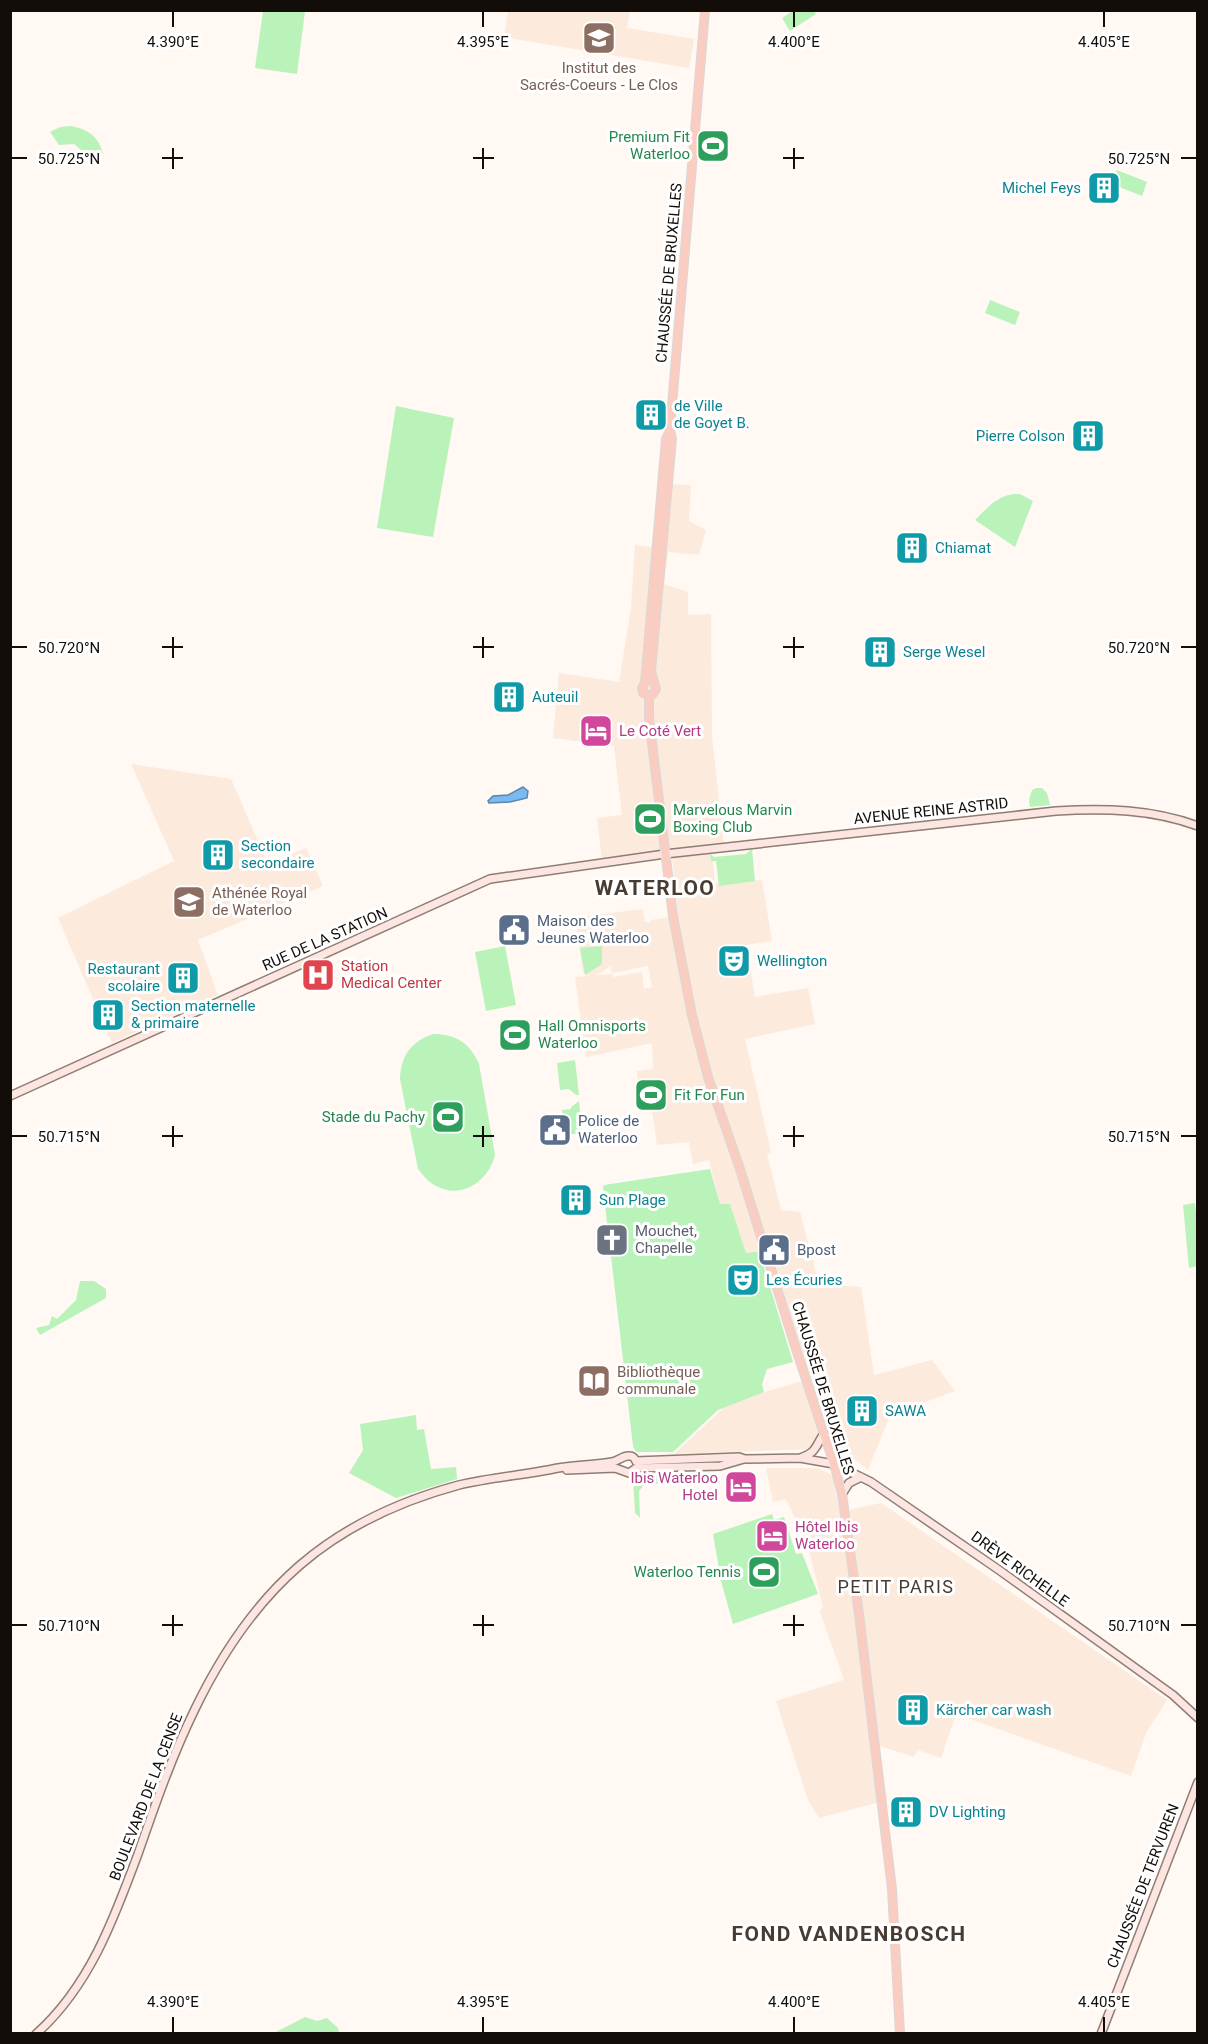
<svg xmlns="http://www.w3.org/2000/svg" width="1208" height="2044" font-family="Roboto,sans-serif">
  <rect width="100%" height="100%" fill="#fff8f3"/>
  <!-- built -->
  <path fill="#fceadc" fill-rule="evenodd" d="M630,11L627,28L694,39L689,68L504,37L508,11Z
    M669,484L691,485L689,521L706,530L699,555L668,552L664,584L688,592V615L711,614L712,737L724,846L602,860L597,818L622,815L614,746L553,738L559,673L619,682L631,608L635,545L664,549Z
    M131,764L231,779L268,864L306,848L323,886L198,940L218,995L112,1043L58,918L174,861Z
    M712,851L715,883L762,880L772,941L746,945L755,997L808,988L815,1024L745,1039L771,1152L767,1154L781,1210L800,1212L819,1284L861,1287L874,1375L932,1360L955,1391L890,1415L868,1470L842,1448L674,1454L730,1402L809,1379L768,1248L746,1253L730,1204L720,1205L709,1160L693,1164L689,1142L657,1145L651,1104L640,1105L637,1071L653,1069L652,1043L586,1057L575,977L587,976L583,973L576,921L579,917L643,909L645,922H651V920L678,916L672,855ZM610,966L612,973L648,966L652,987L644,989L642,972L613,977L612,974L594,975L601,973Z
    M766,1468H818L832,1475L841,1517L853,1509L881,1503L1167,1700L1146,1733L1131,1776L959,1715L954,1720L941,1758L918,1750L914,1757L880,1746L887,1800L819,1818L808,1800L776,1701L844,1680L820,1612L823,1607L808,1546L786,1499L773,1502Z"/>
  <!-- green -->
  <path fill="#b9f3b9" d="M794,10L814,11L816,14L790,31L782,18Z
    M263,11H305L297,74L255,68Z
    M70,126C88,129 98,136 103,153L89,157L74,144L59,145L50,132L60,127Z
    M1117,170L1147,182L1142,196L1112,184Z
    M990,300L1020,312L1015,325L985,313Z
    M396,406L454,418L433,537L377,528Z
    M1013,494H1020L1033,501L1015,547L975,520C987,508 996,497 1013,494Z
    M1036,788H1042L1047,793L1050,805L1030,807L1029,800L1032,790Z
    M752,848L755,881L719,886L716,861H711L710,854L714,857L746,854Z
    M505,946L516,1005L486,1011L475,952Z
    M602,946V964L585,975L580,948Z
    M433,1034C456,1034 470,1043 479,1064L495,1155C489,1181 461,1200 436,1186C428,1182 423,1175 418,1169L400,1079C401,1055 411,1042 433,1034Z
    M575,1060L579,1095H576L569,1089L560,1090L557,1063Z
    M579,1101L582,1133L565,1135L562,1110L571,1109V1107Z
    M710,1169L720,1204H730L746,1253L759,1251L793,1362L767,1369L762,1384L764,1392L718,1410L673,1452H636L633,1446L603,1187L604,1185Z
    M1195,1203L1198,1232L1197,1266L1189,1268L1183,1205Z
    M80,1281H94L106,1289V1298L40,1335L36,1328L49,1325L52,1316L57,1319L76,1300Z
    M416,1415L417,1430L424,1429L431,1469L456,1467L457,1479L396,1498L349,1473L363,1450L360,1424Z
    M649,1469L655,1475L678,1474L682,1480L643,1486L639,1491L640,1518L635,1513L633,1479L637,1473Z
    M772,1514L774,1520L784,1517L796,1554L802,1553L818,1594L733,1624L721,1581L713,1534Z
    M305,2017L317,2021L327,2018L338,2028L339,2033H274Z"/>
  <!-- water -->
  <path fill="#7abaf2" stroke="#5b86ac" stroke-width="1.5" d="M523,787L528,791L527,798L510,802L489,803L488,801L493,796L508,795Z"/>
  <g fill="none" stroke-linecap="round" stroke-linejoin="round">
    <defs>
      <path id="secondary" d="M10,1096L490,879L665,854L1056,811C1104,808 1152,809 1198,826
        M800,1458C816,1453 815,1447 823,1435
        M636,1461L739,1457L745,1459L800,1458L834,1464L871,1482L999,1570L1173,1695L1198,1718
        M636,1468L720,1466L744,1459
        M567,1470L615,1468L629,1473L636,1468
        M842,1494L849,1483L861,1477
        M36,2034C89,1987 114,1919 138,1854C155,1805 172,1756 195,1709C253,1589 329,1520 459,1485C492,1477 526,1475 558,1468C576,1465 594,1465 612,1462C618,1461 624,1455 629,1456C634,1456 634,1458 636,1461
        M1101,2034L1198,1782"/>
      <path id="primary" d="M649,695V718L673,916L692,1015L708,1077L739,1166L795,1346L834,1464L842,1494L859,1614L892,1889L900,2034
        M649,695L653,694L656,689L651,671L672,439L670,430L705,10
        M649,695L643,693L642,688L645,683L666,439L670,431"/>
    </defs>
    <!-- secondary casing -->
    <use href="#secondary" stroke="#8c7e73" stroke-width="10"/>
    <!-- primary casing -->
    <use href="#primary" stroke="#d9d8d8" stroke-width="10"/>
    <!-- secondary -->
    <use href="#secondary" stroke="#fde6e1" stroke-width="7"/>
    <!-- primary -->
    <use href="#primary" stroke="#facdc2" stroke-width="8"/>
  </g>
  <!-- ticks -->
  <path fill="none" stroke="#120d09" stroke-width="2" d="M173,12V27M483,12V27M794,12V27M1104,12V27M173,148V169M483,148V169M794,148V169M12,158H27M162,158H183M473,158H494M783,158H804M1181,158H1196M173,637V658M483,637V658M794,637V658M12,647H27M162,647H183M473,647H494M783,647H804M1181,647H1196M173,1126V1147M483,1126V1147M794,1126V1147M12,1136H27M162,1136H183M473,1136H494M783,1136H804M1181,1136H1196M173,1615V1636M483,1615V1636M794,1615V1636M12,1625H27M162,1625H183M473,1625H494M783,1625H804M1181,1625H1196M173,2017V2032M483,2017V2032M794,2017V2032M1104,2017V2032"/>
  <!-- icons -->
  <defs>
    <symbol id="school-square" viewBox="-11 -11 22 22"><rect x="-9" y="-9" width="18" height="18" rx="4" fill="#8d6e63" stroke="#fff"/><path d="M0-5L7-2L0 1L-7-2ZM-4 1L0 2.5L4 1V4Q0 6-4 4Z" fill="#fff"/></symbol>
    <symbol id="stadium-square" viewBox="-11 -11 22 22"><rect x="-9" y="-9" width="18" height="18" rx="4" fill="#2e9e5b" stroke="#fff"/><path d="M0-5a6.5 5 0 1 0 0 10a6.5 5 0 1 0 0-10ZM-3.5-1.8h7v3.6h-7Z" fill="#fff"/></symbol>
    <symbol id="building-square" viewBox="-11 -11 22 22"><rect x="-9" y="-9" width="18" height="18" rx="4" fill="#0f9aa8" stroke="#fff"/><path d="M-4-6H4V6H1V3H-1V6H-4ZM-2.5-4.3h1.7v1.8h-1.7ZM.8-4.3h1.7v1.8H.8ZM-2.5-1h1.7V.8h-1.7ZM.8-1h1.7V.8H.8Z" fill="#fff"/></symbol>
    <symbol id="hotel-square" viewBox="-11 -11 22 22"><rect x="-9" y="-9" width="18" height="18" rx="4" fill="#d1479c" stroke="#fff"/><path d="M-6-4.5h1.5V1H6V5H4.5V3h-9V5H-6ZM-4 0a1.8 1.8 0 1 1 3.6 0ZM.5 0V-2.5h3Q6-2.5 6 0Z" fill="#fff"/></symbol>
    <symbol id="civic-square" viewBox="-11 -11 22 22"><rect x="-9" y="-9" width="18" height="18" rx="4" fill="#5c6f8a" stroke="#fff"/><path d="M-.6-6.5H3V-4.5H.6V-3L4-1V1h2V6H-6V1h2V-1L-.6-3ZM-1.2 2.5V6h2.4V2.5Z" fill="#fff"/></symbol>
    <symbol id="theatre-square" viewBox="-11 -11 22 22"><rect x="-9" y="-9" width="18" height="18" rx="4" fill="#0f9aa8" stroke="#fff"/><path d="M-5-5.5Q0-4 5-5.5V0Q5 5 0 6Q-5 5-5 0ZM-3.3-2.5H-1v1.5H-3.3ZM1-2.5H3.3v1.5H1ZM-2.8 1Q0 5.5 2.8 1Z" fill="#fff"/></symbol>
    <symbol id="hospital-square" viewBox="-11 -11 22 22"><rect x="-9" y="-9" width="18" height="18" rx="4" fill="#e0444e" stroke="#fff"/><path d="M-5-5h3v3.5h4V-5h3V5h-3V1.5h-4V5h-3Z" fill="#fff"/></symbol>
    <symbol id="church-square" viewBox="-11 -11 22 22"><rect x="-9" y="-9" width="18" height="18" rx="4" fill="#6b7280" stroke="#fff"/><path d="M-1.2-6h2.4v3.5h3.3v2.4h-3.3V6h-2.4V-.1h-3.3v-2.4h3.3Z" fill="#fff"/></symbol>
    <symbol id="library-square" viewBox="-11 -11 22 22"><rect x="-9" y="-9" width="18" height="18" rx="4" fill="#8d6e63" stroke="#fff"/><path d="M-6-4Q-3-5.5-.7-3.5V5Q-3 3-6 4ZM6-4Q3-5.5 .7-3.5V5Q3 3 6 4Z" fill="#fff"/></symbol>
  </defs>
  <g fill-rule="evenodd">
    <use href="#school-square" x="580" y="19" width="38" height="38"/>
    <use href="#stadium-square" x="694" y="127" width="38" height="38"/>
    <use href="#building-square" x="1085" y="169" width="38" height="38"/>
    <use href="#building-square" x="632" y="396" width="38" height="38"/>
    <use href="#building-square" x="1069" y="417" width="38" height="38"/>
    <use href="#building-square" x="893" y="529" width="38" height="38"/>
    <use href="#building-square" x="861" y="633" width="38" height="38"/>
    <use href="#building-square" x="490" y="678" width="38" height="38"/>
    <use href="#hotel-square" x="577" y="712" width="38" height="38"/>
    <use href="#stadium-square" x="631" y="800" width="38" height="38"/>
    <use href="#building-square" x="199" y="836" width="38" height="38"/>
    <use href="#school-square" x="170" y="883" width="38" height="38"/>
    <use href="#civic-square" x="495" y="911" width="38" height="38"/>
    <use href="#theatre-square" x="715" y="942" width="38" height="38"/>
    <use href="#hospital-square" x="299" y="956" width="38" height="38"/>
    <use href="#building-square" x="164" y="959" width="38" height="38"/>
    <use href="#building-square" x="89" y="996" width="38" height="38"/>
    <use href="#stadium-square" x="496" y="1016" width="38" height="38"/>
    <use href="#stadium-square" x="632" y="1076" width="38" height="38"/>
    <use href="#stadium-square" x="429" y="1098" width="38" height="38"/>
    <use href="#civic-square" x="536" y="1111" width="38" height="38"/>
    <use href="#building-square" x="557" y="1181" width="38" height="38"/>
    <use href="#church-square" x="593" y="1221" width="38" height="38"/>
    <use href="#civic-square" x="755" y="1231" width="38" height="38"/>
    <use href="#theatre-square" x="724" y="1261" width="38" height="38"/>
    <use href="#library-square" x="575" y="1362" width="38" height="38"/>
    <use href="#building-square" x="843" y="1392" width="38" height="38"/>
    <use href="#hotel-square" x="722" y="1468" width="38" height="38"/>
    <use href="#hotel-square" x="753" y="1517" width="38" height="38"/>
    <use href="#stadium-square" x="745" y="1553" width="38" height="38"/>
    <use href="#building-square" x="894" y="1691" width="38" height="38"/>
    <use href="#building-square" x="887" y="1793" width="38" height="38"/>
  </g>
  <g text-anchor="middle" stroke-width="6" stroke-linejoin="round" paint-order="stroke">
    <!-- education labels -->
    <g font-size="15" fill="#785e54" stroke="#fff" text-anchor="start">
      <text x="599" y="73" text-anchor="middle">Institut des<tspan x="599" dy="17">Sacrés-Coeurs - Le Clos</tspan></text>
      <text x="212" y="898">Athénée Royal<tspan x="212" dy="17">de Waterloo</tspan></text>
      <text x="617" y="1377">Bibliothèque<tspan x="617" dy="17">communale</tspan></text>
    </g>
    <!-- leisure labels -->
    <g font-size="15" fill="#27864d" stroke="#fff" text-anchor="end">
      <text x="690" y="142">Premium Fit<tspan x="690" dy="17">Waterloo</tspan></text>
      <text x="673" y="815" text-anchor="start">Marvelous Marvin<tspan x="673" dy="17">Boxing Club</tspan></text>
      <text x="538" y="1031" text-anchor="start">Hall Omnisports<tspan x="538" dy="17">Waterloo</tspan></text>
      <text x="674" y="1100" text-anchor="start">Fit For Fun</text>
      <text x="425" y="1122">Stade du Pachy</text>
      <text x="741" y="1577">Waterloo Tennis</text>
    </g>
    <!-- culture labels -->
    <g font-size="15" fill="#0d838f" stroke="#fff" text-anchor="start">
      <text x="1081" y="193" text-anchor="end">Michel Feys</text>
      <text x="674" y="411">de Ville<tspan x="674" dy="17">de Goyet B.</tspan></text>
      <text x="1065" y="441" text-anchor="end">Pierre Colson</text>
      <text x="935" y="553">Chiamat</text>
      <text x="903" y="657">Serge Wesel</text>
      <text x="532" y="702">Auteuil</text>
      <text x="241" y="851">Section<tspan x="241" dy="17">secondaire</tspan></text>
      <text x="757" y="966">Wellington</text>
      <text x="160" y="974" text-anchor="end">Restaurant<tspan x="160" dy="17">scolaire</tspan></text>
      <text x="131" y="1011">Section maternelle<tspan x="131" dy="17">&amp; primaire</tspan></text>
      <text x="599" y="1205">Sun Plage</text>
      <text x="766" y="1285">Les Écuries</text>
      <text x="885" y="1416">SAWA</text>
      <text x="936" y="1715">Kärcher car wash</text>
      <text x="929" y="1817">DV Lighting</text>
    </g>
    <!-- street labels -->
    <g font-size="15" fill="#120d09" stroke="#fff">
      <text transform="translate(669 273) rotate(-85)" y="5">CHAUSSÉE DE BRUXELLES</text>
      <text transform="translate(931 811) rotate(-6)" y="5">AVENUE REINE ASTRID</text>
      <text transform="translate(325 939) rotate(-24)" y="5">RUE DE LA STATION</text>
      <text transform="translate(823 1388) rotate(73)" y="5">CHAUSSÉE DE BRUXELLES</text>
      <text transform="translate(1020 1569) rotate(36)" y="5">DRÈVE RICHELLE</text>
      <text transform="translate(146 1797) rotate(-69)" y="5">BOULEVARD DE LA CENSE</text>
      <text transform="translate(1143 1886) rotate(-69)" y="5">CHAUSSÉE DE TERVUREN</text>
    </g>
    <!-- hotel labels -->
    <g font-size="15" fill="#b23c85" stroke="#fff" text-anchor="start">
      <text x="619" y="736">Le Coté Vert</text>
      <text x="718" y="1483" text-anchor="end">Ibis Waterloo<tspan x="718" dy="17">Hotel</tspan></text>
      <text x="795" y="1532">Hôtel Ibis<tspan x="795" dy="17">Waterloo</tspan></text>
    </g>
    <!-- service labels -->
    <g font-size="15" fill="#4e5e75" stroke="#fff" text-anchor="start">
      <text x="537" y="926">Maison des<tspan x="537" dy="17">Jeunes Waterloo</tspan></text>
      <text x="578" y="1126">Police de<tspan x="578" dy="17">Waterloo</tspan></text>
      <text x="797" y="1255">Bpost</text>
    </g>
    <!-- health labels -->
    <g font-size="15" fill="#be3a42" stroke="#fff" text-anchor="start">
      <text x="341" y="971">Station<tspan x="341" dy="17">Medical Center</tspan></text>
    </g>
    <!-- worship labels -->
    <g font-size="15" fill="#5b616d" stroke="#fff" text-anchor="start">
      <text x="635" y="1236">Mouchet,<tspan x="635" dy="17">Chapelle</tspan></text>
    </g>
    <!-- quarter labels -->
    <g font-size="18" letter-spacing="1.5" fill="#483c32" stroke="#fff">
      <text x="896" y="1593">PETIT PARIS</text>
    </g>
    <!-- district labels -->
    <g font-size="21" font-weight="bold" letter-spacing="1.5" fill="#483c32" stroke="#fff">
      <text x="655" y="895">WATERLOO</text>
      <text x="849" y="1941">FOND VANDENBOSCH</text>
    </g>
  </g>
  <g font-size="15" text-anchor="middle" fill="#120d09" stroke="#fff" stroke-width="6" stroke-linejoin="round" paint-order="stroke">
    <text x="173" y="47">4.390°E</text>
    <text x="483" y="47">4.395°E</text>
    <text x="794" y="47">4.400°E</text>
    <text x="1104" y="47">4.405°E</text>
    <text x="69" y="164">50.725°N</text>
    <text x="1139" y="164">50.725°N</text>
    <text x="69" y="653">50.720°N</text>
    <text x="1139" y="653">50.720°N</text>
    <text x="69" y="1142">50.715°N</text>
    <text x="1139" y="1142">50.715°N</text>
    <text x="69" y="1631">50.710°N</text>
    <text x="1139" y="1631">50.710°N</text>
    <text x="173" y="2007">4.390°E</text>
    <text x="483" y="2007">4.395°E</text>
    <text x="794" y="2007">4.400°E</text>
    <text x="1104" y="2007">4.405°E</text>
  </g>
  <!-- border -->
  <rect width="1208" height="2044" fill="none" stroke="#120d09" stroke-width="24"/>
</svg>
